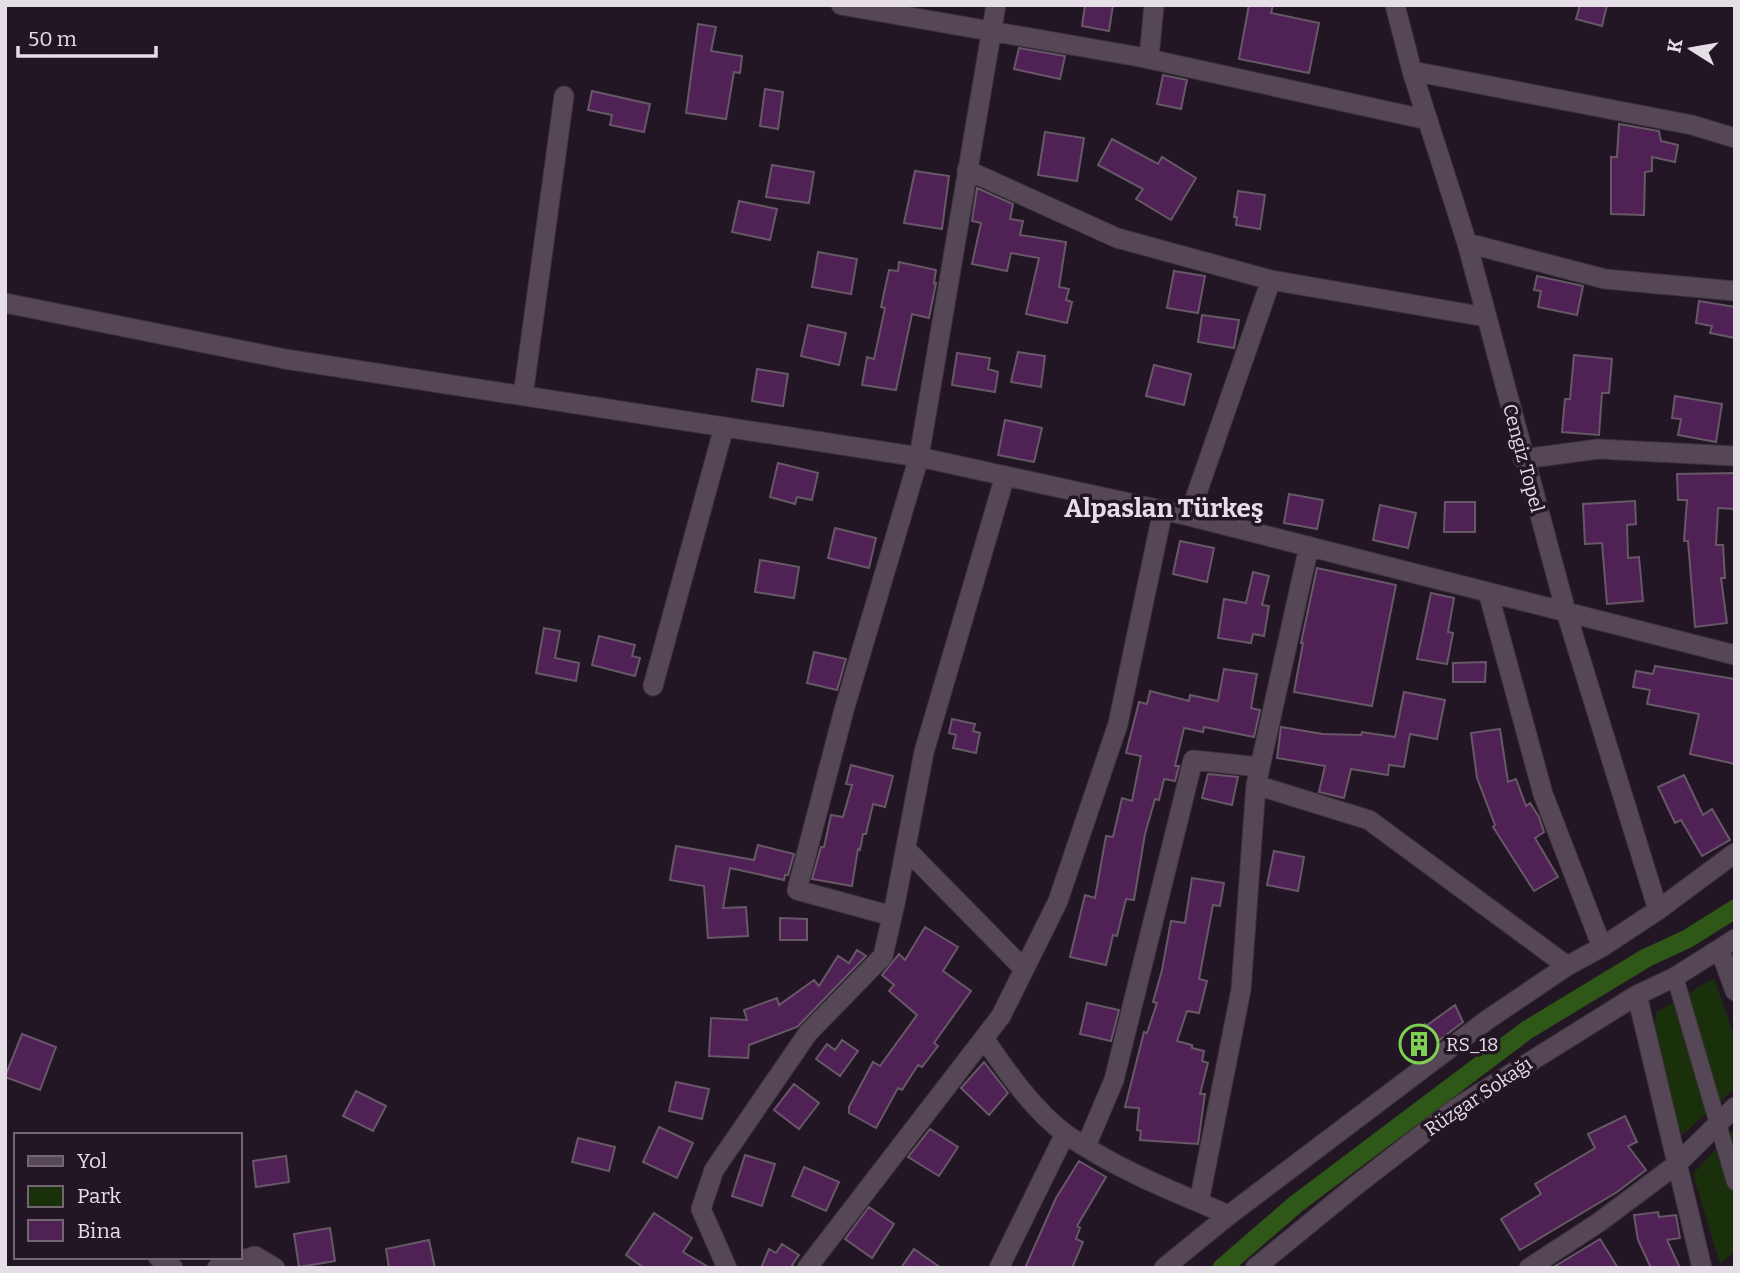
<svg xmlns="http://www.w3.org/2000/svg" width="1740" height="1273" font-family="Bitter,serif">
  <rect width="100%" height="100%" fill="#231624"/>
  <!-- green -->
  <path fill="#19300b" d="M1714,978L1735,1039V1088L1682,1135L1653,1041L1656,1013Z
    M1735,1128V1251L1720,1264L1693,1174Z"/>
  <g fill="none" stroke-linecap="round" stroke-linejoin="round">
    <!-- canal -->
    <path stroke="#2f5717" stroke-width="19" d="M1222,1268L1296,1204L1527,1030L1646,958L1687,939L1735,909"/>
  </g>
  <!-- building -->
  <path fill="#502155" stroke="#675868" stroke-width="2" d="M1085,5H1113L1109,31L1082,26Z
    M1249,5H1273L1271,13L1319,23L1309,73L1239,59Z
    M1580,5H1607L1602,26L1576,19Z
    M698,24L716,27L711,51L742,56L740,73L734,72L726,119L686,113Z
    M1019,48L1065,56L1060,79L1014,69Z
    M1163,75L1187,80L1181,109L1157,104Z
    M765,89L783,92L778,129L760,126Z
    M592,91L650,104L644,132L610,125L612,115L588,110Z
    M1619,124L1659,131L1661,141L1678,145L1675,162L1652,157V171L1645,172L1644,215L1611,214V157H1617Z
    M1045,132L1084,138L1077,181L1038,175Z
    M1112,139L1158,164L1162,157L1196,178L1171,220L1136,199L1143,189L1098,165Z
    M772,165L814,172L809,203L766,197Z
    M915,171L949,176L942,229L904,223Z
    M977,188L1013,204L1010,219L1023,221L1020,235L1066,242L1059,287L1069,289L1066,300L1072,302L1067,323L1026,314L1039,258L1011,253L1007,271L972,264L981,223L972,221Z
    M1238,191L1265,195L1260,229L1236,225L1237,217H1234Z
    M739,201L777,209L770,240L732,232Z
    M818,252L857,259L851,294L812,287Z
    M899,262L936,270L934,283H936L929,318L912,314L896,390L862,385L867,357L874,359L885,308L881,307L889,270L898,271Z
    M1174,271L1205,276L1198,313L1167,308Z
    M1537,276L1583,286L1577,315L1538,307L1541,291L1534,290Z
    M1699,301L1735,307V338L1710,333L1712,326L1696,323Z
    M1202,315L1239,320L1234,348L1198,342Z
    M808,325L846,333L839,365L801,356Z
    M1018,352L1045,356L1041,387L1011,382Z
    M957,353L990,358L988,369L998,372L995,392L952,385Z
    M1574,355L1612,359L1609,393H1602L1599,435L1562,432L1565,399H1570Z
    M1154,365L1191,374L1184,405L1146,396Z
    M757,369L788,374L783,406L752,401Z
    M1675,396L1722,404L1716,442L1678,435L1681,419L1672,418Z
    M1005,420L1042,428L1034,462L998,455Z
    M778,463L818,473L812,500L797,497L795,504L770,497Z
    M1735,473V509L1718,508L1716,545H1723L1725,578H1721L1727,623L1695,627L1688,541H1684L1687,500H1678L1677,474Z
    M1289,494L1323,500L1317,529L1284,523Z
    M1635,501L1636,524L1627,525L1628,558L1639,557L1643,601L1607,604L1602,543L1585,544L1583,504Z
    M1445,502H1475V532H1444Z
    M1380,505L1416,513L1408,548L1373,540Z
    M835,528L876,538L869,568L828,558Z
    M1180,541L1214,548L1207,582L1173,574Z
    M760,560L799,567L794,598L755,592Z
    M1317,568L1396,585L1372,706L1294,692L1303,643H1301Z
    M1253,572L1269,576L1262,605L1269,606L1264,636L1253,634L1251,643L1218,638L1224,599L1246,603Z
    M1431,593L1454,598L1448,632L1453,633L1447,664L1417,659Z
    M544,628L560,631L555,658L579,663L576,681L536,673Z
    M599,636L635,645L632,656L640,658L635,676L592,665Z
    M814,652L846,659L837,690L807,683Z
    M1486,662L1485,682H1453V663Z
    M1655,666L1735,679V764L1690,754L1699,714L1647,704L1650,690L1633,687L1636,671L1653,674Z
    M1224,669L1257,674L1251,708L1260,710L1254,737L1204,727L1203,732L1184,728L1175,766H1179L1175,781L1164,779L1159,800L1155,799L1145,834L1134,900L1126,899L1117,936L1113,935L1106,965L1070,957L1085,895L1095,898L1106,836L1113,837L1122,798L1132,801L1141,756L1126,753L1139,702L1147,704L1150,691L1189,701L1190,695L1218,701Z
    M1404,692L1445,700L1437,739L1410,734L1404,767L1389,765L1388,775L1351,769L1344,798L1319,792L1325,766L1277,758L1281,727L1323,734L1361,735L1362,732L1395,737Z
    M952,719L975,724L973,731L980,733L976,753L953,748L956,735L949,733Z
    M1500,729L1508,782L1516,779L1526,806L1530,803L1539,817L1544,832L1535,838L1558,877L1534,891L1493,827L1495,825L1477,778L1471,733Z
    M851,765L893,776L885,807L873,804L866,834H863L860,850L858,849L852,886L812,879L821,847H824L831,815L843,817L852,785L846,784Z
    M1208,774L1238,777L1232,805L1202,798Z
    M1684,775L1703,815L1712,809L1730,840L1702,856L1681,820L1675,823L1658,787Z
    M758,845L794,854L788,875H785L784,880L730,868L723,908L746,907L748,936L708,938L704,886L670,880L676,846L754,860Z
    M1274,851L1304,857L1298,891L1267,885Z
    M1192,878L1224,883L1220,906L1213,905L1199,979L1207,981L1199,1013L1187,1011L1177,1041L1192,1045V1048L1204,1051L1202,1061L1208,1063L1200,1094H1205L1198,1144L1140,1140L1141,1131L1137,1130L1139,1108L1125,1107L1144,1032L1147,1033L1157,1003L1153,1002L1162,970L1171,921L1185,923Z
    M780,918L807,919V940H780Z
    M925,927L958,947L943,971L971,991L934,1043L938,1046L922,1067L918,1065L902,1090L898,1088L876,1128L849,1113V1107L873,1062L880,1066L917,1015L889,991L894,985L882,975L899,954L905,960Z
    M857,950L866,956L797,1027L749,1045L748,1058L709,1056L711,1018L747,1020L744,1010L777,998L779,1005L814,980L819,986L838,956L849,963Z
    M1087,1003L1119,1010L1111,1041L1080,1034Z
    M1455,1005L1463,1022L1412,1061L1402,1040L1425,1024L1426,1026Z
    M22,1034L56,1047L40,1090L5,1077Z
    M842,1040L858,1051L840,1076L816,1059L827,1044L835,1050Z
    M984,1062L1008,1093L989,1115L961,1088Z
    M676,1082L709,1089L702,1119L669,1111Z
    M794,1084L819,1103L799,1129L774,1110Z
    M356,1091L386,1106L373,1131L343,1116Z
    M1625,1116L1637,1142L1628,1146L1646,1170L1617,1192L1520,1250L1501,1219L1541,1194L1535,1184L1595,1148L1588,1134Z
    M659,1127L693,1143L677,1178L643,1162Z
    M930,1129L958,1147L939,1176L908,1157Z
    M578,1138L615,1147L609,1171L572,1162Z
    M745,1155L775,1164L762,1206L732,1196Z
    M286,1156L289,1182L256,1187L253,1161Z
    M1079,1161L1106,1177L1077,1226L1080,1228L1076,1239L1083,1242L1072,1268H1025L1056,1198Z
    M804,1167L839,1182L826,1211L792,1196Z
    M869,1207L894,1224L872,1258L845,1239Z
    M1658,1212L1659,1217L1676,1215L1680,1238L1667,1240L1680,1268H1651L1638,1240L1634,1215Z
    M654,1213L692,1238L683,1252L710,1268H644L626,1255Z
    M330,1228L335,1261L299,1267L294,1234Z
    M1600,1239L1618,1268H1552Z
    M429,1240L435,1268H389L386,1249Z
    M782,1244L799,1255L792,1265L795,1268H761L769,1249L776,1253Z
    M914,1249L941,1268H901Z"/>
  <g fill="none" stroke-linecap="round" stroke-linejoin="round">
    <defs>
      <path id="pedestrian" d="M1675,977L1735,1182"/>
      <path id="minor" d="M841,5L1140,57L1428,120
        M1395,5L1412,71L1467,243L1566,612L1658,910
        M1149,58L1154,5
        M1412,71L1692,125L1735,138
        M967,170L1117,238L1271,280L1486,317
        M1467,243L1605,279L1735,291
        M5,303L285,359L919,457L1189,516L1735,655
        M523,396L564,96
        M1523,459L1598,449L1735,456
        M1189,516L1271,280
        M1488,592L1543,794L1602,947
        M653,686L724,427
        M1256,785L1369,820L1567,966
        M906,849L1024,969
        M892,916L797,890L844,710L919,457L996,5
        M1720,950L1735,991
        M1637,995L1702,1268
        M984,1038C1006,1071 1034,1111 1067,1135C1116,1169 1174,1192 1229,1215L1487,1020L1567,966L1602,947L1658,910L1735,853
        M1086,1146L1114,1080L1193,760L1259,767
        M1199,1202L1241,990L1256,785L1309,546
        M158,1257L173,1268
        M217,1268L255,1256L275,1268
        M727,1268L701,1209L714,1170L808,1033L883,956L896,899L924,752L1005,476
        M807,1268L1001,1016L1058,901L1118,724L1163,510
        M999,1268L1065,1134
        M1164,1268L1229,1215
        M1255,1268L1354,1187L1456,1108L1637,995L1675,977L1735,939
        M1529,1268L1598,1223L1677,1164L1735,1107"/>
    </defs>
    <!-- pedestrian casing -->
    <use href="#pedestrian" stroke="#3c333d" stroke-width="18"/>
    <!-- minor casing -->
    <use href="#minor" stroke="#3c333d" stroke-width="21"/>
    <!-- pedestrian -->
    <use href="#pedestrian" stroke="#564757" stroke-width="16"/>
    <!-- minor -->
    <use href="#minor" stroke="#564757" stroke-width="19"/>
  </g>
  <!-- icons -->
  <defs>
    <symbol id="building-ring" viewBox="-11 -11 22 22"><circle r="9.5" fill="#231624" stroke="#7fd052" stroke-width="1.5"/><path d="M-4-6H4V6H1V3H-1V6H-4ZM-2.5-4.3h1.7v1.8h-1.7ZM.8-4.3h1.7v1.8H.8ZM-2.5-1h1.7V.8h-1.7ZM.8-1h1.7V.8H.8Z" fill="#7fd052"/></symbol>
  </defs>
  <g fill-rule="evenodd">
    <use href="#building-ring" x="1397" y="1022" width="44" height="44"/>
  </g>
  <g text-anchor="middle" stroke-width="7" stroke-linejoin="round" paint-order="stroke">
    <!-- street labels -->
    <g font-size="19" fill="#e6dee7" stroke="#231624">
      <text transform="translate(1524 458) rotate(75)" y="7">Cengiz Topel</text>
      <text transform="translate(1478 1096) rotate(-34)" y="7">Rüzgar Sokağı</text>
    </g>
    <!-- poi labels -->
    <g font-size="19" fill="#e6dee7" stroke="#231624" text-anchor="start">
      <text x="1446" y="1051">RS_18</text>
    </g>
    <!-- district labels -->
    <g font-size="26" font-weight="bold" fill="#e6dee7" stroke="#231624">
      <text x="1164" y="517">Alpaslan Türkeş</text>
    </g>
  </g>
  <!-- border -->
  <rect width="1740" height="1273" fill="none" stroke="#e6dee7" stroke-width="14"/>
  <!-- legend -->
  <rect x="14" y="1133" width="228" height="126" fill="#231624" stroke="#716672" stroke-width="2"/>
  <rect x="28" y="1156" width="35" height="10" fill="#564757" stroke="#716672" stroke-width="2"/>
  <text x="77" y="1168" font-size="21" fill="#e6dee7">Yol</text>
  <rect x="28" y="1186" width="35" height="21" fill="#19300b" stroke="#716672" stroke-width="2"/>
  <text x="77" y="1203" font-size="21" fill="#e6dee7">Park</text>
  <rect x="28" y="1220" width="35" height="21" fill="#502155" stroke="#716672" stroke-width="2"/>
  <text x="77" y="1238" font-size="21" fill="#e6dee7">Bina</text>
  <!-- north arrow -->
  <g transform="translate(1691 49) rotate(281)" stroke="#231624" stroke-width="5" paint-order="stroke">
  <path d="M0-5L12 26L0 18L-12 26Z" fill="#e6dee7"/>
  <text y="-10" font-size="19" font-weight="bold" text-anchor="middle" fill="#e6dee7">K</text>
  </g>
  <!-- scale -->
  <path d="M18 46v10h138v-10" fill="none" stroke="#e6dee7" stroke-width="3.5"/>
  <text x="28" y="46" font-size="21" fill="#e6dee7" stroke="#231624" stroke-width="5" paint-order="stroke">50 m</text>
</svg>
